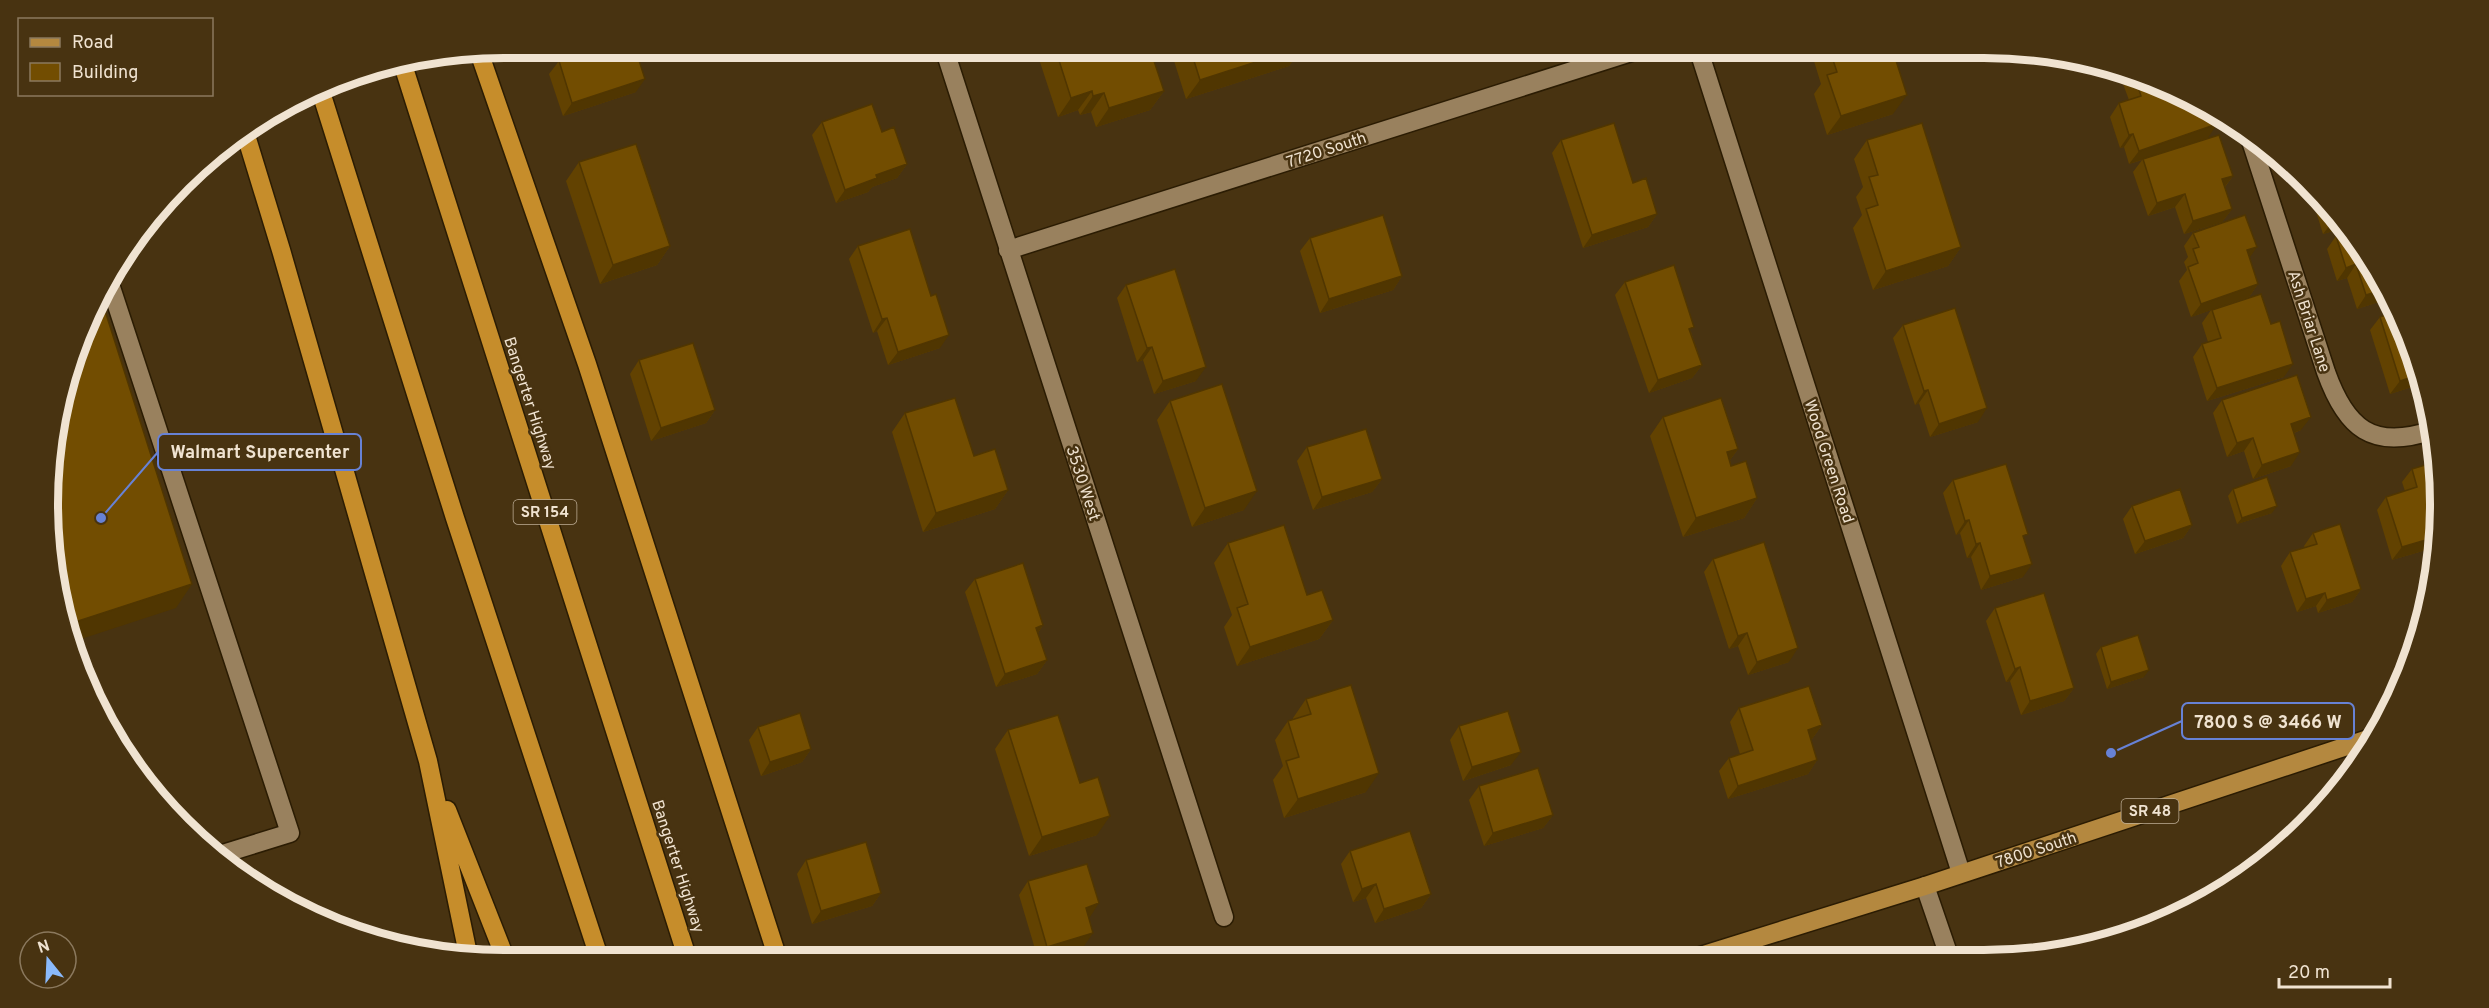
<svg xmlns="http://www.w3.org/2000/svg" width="2489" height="1008" font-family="Overpass,sans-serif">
  <rect width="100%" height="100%" fill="#483311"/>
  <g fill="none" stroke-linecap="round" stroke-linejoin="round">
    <defs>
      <path id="minor" d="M944,48L1224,917
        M1698,48L1961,873
        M2249,135L2326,372C2346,428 2372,451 2433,430
        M1008,250L1644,48
        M108,278L290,833L216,856
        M2356,743L2362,760
        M1925,886L1949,956"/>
      <path id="major" d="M1697,957L1925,886L2374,737"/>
      <path id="highway" d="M479,52L587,364L778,959
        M403,65L688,960
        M320,89L455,518L600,960
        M245,132L281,250L428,761L468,954
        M447,810L506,960"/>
    </defs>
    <!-- minor casing -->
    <use href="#minor" stroke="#2b1c03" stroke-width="21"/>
    <!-- major casing -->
    <use href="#major" stroke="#2b1c03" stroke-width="21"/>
    <!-- highway casing -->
    <use href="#highway" stroke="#2b1c03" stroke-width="21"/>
    <!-- minor -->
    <use href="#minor" stroke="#99815e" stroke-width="18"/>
    <!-- major -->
    <use href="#major" stroke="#b4883f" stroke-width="18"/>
    <!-- highway -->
    <use href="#highway" stroke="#c68d2b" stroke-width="18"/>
  </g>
  <!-- wall -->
  <path fill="#624201" d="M1043,48H1159L1154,61L1164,91L1150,110L1096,127L1091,112L1080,115L1078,110L1058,117L1038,56Z
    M1170,48H1302L1289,66L1186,99Z
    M1810,48H1892L1893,114L1827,135L1814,94L1821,84Z
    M559,61L636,92L563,116L549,74Z
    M2132,72L2212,109L2208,138L2172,150L2233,176L2225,187L2232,209L2222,222L2184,234L2175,207L2148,216L2133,172L2142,160L2129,164L2124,147L2120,148L2110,117L2119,103L2129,100L2123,84Z
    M822,122L882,132L907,164L897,178L872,187L868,192L836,203L812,135Z
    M1561,140L1633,183L1657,214L1648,227L1583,248L1552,153Z
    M1867,140L1961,247L1948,266L1873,290L1853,228L1862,215L1856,197L1863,187L1854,159Z
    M579,162L670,246L657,265L600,284L566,181Z
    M2317,195L2347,227L2323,234L2313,202Z
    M2193,233L2249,258L2258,284L2249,297L2218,308L2284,377L2207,401L2193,357L2202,344L2208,342L2202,323L2211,310L2191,317L2179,281L2187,270L2184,262L2188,257L2184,246Z
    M2336,236L2391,298L2357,309L2347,278L2337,281L2327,249Z
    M1310,238L1402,276L1393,290L1320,313L1300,251Z
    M858,246L940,348L888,365L877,331L873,333L849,259Z
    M1625,282L1691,332L1702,365L1692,378L1649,393L1615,295Z
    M1126,285L1196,381L1154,394L1143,360L1137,362L1117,298Z
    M2397,311L2424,383L2390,394L2370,330L2380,317Z
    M1903,325L1978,422L1930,437L1919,403L1915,405L1893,338Z
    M639,360L715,410L706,423L651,441L630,374Z
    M2222,400L2301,430L2294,433L2291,466L2253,479L2244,451L2227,457L2213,413Z
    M1170,401L1244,510L1192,527L1157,420Z
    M905,413L974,456L1008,490L995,509L923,532L892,432Z
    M1663,417L1738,449L1730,460L1731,466L1757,498L1744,518L1683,537L1650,436Z
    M1307,447L1382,479L1372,492L1313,510L1297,461Z
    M2412,469L2436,537L2426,550L2392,560L2377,510L2386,497L2405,491L2402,482Z
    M1953,480L2024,539L2023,577L1981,590L1971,557L1967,558L1960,533L1956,535L1943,493Z
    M2233,489L2272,513L2237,524L2228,496Z
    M2132,506L2192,525L2183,538L2135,554L2123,519Z
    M2313,533L2361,589L2352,602L2318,613L2316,606L2297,612L2281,566L2290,552L2305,548L2304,546Z
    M1228,543L1307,595L1333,620L1319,639L1237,666L1224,627L1232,615L1214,563Z
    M1713,559L1789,662L1748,675L1738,646L1729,649L1704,572Z
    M975,579L1043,625L1038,633L1047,660L1037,674L996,687L965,592Z
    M1995,608L2074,688L2064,701L2021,715L2010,681L2006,682L1986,621Z
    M2101,647L2144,677L2107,689L2096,654Z
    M1306,699L1366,792L1284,818L1273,780L1283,766L1275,740L1288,721L1293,720V718Z
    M1739,708L1822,725L1812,739H1811L1817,760L1808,774L1728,799L1719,771L1729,758L1740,754L1730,722Z
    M1459,726L1511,765L1463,781L1450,740Z
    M758,727L811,749L802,762L761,776L749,740Z
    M1008,730L1097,835L1029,856L995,749Z
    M1479,786L1553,815L1543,828L1484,846L1469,800Z
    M1350,851L1431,894L1421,908L1375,923L1366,898L1353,902L1341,864Z
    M806,860L881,893L872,906L812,924L797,874Z
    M1028,881L1090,917H1088L1084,946L1042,959H1038L1019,895Z"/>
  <!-- shaded-wall -->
  <path fill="#503601" d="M1299,48H1302L1289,66L1186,99L1200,80Z
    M1160,52L1147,71L1152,55Z
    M645,79L636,92L563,116L572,103Z
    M1092,91L1078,110L1058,117L1071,98Z
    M1164,91L1150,110L1096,127L1109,108Z
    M1104,93L1091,112L1080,115L1093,96Z
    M1907,95L1893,114L1827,135L1841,116Z
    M2217,124L2208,138L2129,164L2139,151Z
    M2133,134L2124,147L2120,148L2129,135Z
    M907,164L897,178L872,187L868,192L836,203L845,190L876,175Z
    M2233,176L2223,189L2222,179Z
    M2185,194L2175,207L2148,216L2157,203Z
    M2232,209L2222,222L2184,234L2193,221Z
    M1657,214L1648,227L1583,248L1592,235Z
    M2340,219L2347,227L2323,234L2333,221Z
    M670,246L657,265L600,284L613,265Z
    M1961,247L1948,266L1873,290L1886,271Z
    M2257,247L2248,260L2247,250Z
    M2356,264L2347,278L2337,281L2346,268Z
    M1402,276L1393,290L1320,313L1329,299Z
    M2258,284L2249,297L2191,317L2201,304Z
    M2386,289L2391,298L2357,309L2366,295Z
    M887,318L877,331L873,333L882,319Z
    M949,335L940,348L888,365L898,352Z
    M1152,347L1143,360L1137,362L1147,348Z
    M2293,364L2284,377L2207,401L2217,388Z
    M1702,365L1692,378L1649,393L1658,380Z
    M1206,367L1196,381L1154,394L1163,381Z
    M2421,374L2424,383L2390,394L2400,381Z
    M1928,390L1919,403L1915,405L1924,391Z
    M1987,408L1978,422L1930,437L1939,424Z
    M715,410L706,423L651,441L661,428Z
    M2311,417L2301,430L2282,437L2291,424Z
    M2253,438L2244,451L2227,457L2237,443Z
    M1738,449L1724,468L1727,452Z
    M2300,452L2291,466L2253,479L2262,465Z
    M1382,479L1372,492L1313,510L1322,497Z
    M1008,490L995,509L923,532L936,513Z
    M1257,491L1244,510L1192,527L1205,508Z
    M1757,498L1744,518L1683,537L1696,518Z
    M2277,506L2272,513L2237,524L2242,518Z
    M1969,520L1960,533L1956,535L1965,521Z
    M2438,522V533L2423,538L2432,524Z
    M2192,525L2183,538L2135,554L2145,541Z
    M2436,537L2426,550L2392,560L2402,547Z
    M1980,543L1971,557L1967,558L1976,544Z
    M2032,564L2023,577L1981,590L1990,576Z
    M192,584L176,608L75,641L69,624Z
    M2361,589L2352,602L2318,613L2327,600Z
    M2325,593L2316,606L2297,612L2306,599Z
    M1333,620L1319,639L1237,666L1250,647Z
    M1043,625L1034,639L1036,628Z
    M1747,633L1738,646L1729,649L1738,636Z
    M1798,648L1789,662L1748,675L1757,662Z
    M1047,660L1037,674L996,687L1005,674Z
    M2020,667L2010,681L2006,682L2015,669Z
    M2149,670L2144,677L2107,689L2111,682Z
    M2074,688L2064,701L2021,715L2030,701Z
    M1822,725L1812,739L1798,743L1808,730Z
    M811,749L802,762L761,776L770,762Z
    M1521,752L1511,765L1463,781L1472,767Z
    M1817,760L1808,774L1728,799L1738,786Z
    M1379,773L1366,792L1284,818L1298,799Z
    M1553,815L1543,828L1484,846L1493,833Z
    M1110,816L1097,835L1029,856L1042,837Z
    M1376,884L1366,898L1353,902L1362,889Z
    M881,893L872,906L812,924L821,911Z
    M1431,894L1421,908L1375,923L1384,909Z
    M1099,903L1090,917L1076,921L1086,908Z
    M1093,933L1084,946L1042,959H1039L1047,947Z"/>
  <!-- building -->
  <path fill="#724d01" stroke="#503601" stroke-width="1.5" d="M597,48H635L645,79L572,103L559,61Z
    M1055,48H1159L1160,52L1152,55L1164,91L1109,108L1104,93L1093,96L1092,91L1071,98Z
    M1190,48H1299L1200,80Z
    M1829,48H1892L1907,95L1841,116L1827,75L1837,72Z
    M2134,73L2212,109L2217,124L2139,151L2133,134L2129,135L2119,103L2141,96Z
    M872,104L882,132L894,127L907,164L876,175L877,178L845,190L822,122Z
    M1614,123L1633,183L1646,178L1657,214L1592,235L1561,140Z
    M1922,123L1961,247L1886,271L1866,209L1878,205L1869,177L1878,175L1867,140Z
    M2219,135L2233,176L2222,179L2232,209L2193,221L2185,194L2157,203L2143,159Z
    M636,144L670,246L613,265L579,162Z
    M2328,206L2340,219L2333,221Z
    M1383,215L1402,276L1329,299L1310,238Z
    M2245,215L2257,247L2247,250L2258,284L2201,304L2188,267L2198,263L2193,249L2199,247L2193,233Z
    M910,229L931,296L936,294L949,335L898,352L887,318L882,319L858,246Z
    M2350,231L2386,289L2366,295L2356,264L2346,268L2336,236Z
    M1674,265L1694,327L1689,329L1702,365L1658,380L1625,282Z
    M1175,269L1206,367L1163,381L1152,347L1147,348L1126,285Z
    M2261,294L2271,324L2280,321L2293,364L2217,388L2202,344L2221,338L2212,310Z
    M100,295L192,584L69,624L57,593L52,444L72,357Z
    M1955,308L1987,408L1939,424L1928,390L1924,391L1903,325Z
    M2397,311L2421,374L2400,381L2380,317Z
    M693,343L715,410L661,428L639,360Z
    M2297,375L2311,417L2291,424L2300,452L2262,465L2253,438L2237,443L2222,400Z
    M1222,384L1257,491L1205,508L1170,401Z
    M955,398L974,456L995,449L1008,490L936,513L905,413Z
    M1721,398L1738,449L1727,452L1731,466L1746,461L1757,498L1696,518L1663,417Z
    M1366,429L1382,479L1322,497L1307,447Z
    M2438,461L2440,474L2438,522L2432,524L2436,537L2402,547L2386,497L2417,487L2412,469Z
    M2006,464L2028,534L2023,536L2032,564L1990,576L1980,543L1976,544L1969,520L1965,521L1953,480Z
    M2267,477L2277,506L2242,518L2233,489Z
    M2180,489L2192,525L2145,541L2132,506Z
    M2340,524L2361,589L2327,600L2325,593L2306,599L2290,552L2317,544L2313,533Z
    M1284,525L1307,595L1322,590L1333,620L1250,647L1237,608L1248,604L1228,543Z
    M1764,542L1798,648L1757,662L1747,633L1738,636L1713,559Z
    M1023,563L1043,625L1036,628L1047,660L1005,674L975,579Z
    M2044,593L2074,688L2030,701L2020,667L2015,669L1995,608Z
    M2138,635L2149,670L2111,682L2101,647Z
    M1351,685L1379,773L1298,799L1286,761L1299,757L1288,721L1311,714L1306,699Z
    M1809,686L1822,725L1808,730L1817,760L1738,786L1729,758L1753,750L1739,708Z
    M1508,711L1521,752L1472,767L1459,726Z
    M800,713L811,749L770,762L758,727Z
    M1058,715L1080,783L1098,777L1110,816L1042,837L1008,730Z
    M1538,768L1553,815L1493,833L1479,786Z
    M1410,831L1431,894L1384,909L1376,884L1362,889L1350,851Z
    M866,842L881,893L821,911L806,860Z
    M1087,864L1099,903L1086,908L1093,933L1047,947L1028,881Z"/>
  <g text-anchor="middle" stroke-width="5" stroke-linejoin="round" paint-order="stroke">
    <!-- shield labels -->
    <g fill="#483311" stroke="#beae97" stroke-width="1.5">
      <rect x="513.5" y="500" width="63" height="24" rx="4.5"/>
      <rect x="2121.5" y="799" width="57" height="24" rx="4.5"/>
    </g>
    <g font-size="15" font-weight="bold" fill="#f0e3d1">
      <text x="545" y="517">SR 154</text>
      <text x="2150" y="816">SR 48</text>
    </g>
    <!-- street labels -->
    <g font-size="16" fill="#f0e3d1" stroke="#483311">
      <text transform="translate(1326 149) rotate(-18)" y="6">7720 South</text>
      <text transform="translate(2310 321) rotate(72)" y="6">Ash Briar Lane</text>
      <text transform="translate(531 403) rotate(72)" y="6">Bangerter Highway</text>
      <text transform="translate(1830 461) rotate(72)" y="6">Wood Green Road</text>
      <text transform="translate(1084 483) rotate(72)" y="6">3530 West</text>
      <text transform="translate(2036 849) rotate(-18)" y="6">7800 South</text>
      <text transform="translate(679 866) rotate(72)" y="6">Bangerter Highway</text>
    </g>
  </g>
  <!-- crop -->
  <path d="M0 0H2489V1008H0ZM504 58H1984A446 446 0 0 1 2430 504V504A446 446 0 0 1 1984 950H504A446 446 0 0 1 58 504V504A446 446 0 0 1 504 58Z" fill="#483311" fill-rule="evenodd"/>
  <path fill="none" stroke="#f0e3d1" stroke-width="8" d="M504 58H1984A446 446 0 0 1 2430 504V504A446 446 0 0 1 1984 950H504A446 446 0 0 1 58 504V504A446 446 0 0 1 504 58Z"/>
  <!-- callouts -->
  <path fill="none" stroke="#6782d6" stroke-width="2" d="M101 518L158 452M2111 753L2182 721"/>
  <g fill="#6782d6" stroke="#483311" stroke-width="2">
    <circle cx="101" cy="518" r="6"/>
    <circle cx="2111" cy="753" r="6"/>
  </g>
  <g fill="#483311" stroke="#6782d6" stroke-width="2">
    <rect x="158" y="434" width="203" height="36" rx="6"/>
    <rect x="2182" y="703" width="172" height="36" rx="6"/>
  </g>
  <g font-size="18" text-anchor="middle" font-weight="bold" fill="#f0e3d1">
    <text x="260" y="458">Walmart Supercenter</text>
    <text x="2268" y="728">7800 S @ 3466 W</text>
  </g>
  <!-- legend -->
  <rect x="18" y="18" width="195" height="78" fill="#483311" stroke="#8b795e" stroke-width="1.5"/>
  <rect x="30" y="38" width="30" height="9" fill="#b4883f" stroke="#8b795e" stroke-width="1.5"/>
  <text x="72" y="48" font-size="18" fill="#f0e3d1">Road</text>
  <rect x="30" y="63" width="30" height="18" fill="#724d01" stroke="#8b795e" stroke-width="1.5"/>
  <text x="72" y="78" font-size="18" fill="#f0e3d1">Building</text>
  <!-- north arrow -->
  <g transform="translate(48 960) rotate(342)"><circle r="28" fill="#483311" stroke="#8b795e" stroke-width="1.5"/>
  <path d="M0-4.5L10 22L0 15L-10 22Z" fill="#8abafc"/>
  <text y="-9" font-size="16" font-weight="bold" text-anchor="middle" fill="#f0e3d1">N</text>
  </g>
  <!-- scale -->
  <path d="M2279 978v9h111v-9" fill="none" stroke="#f0e3d1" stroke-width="3"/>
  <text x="2288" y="978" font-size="18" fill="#f0e3d1" stroke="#483311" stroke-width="4.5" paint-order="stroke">20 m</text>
</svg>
